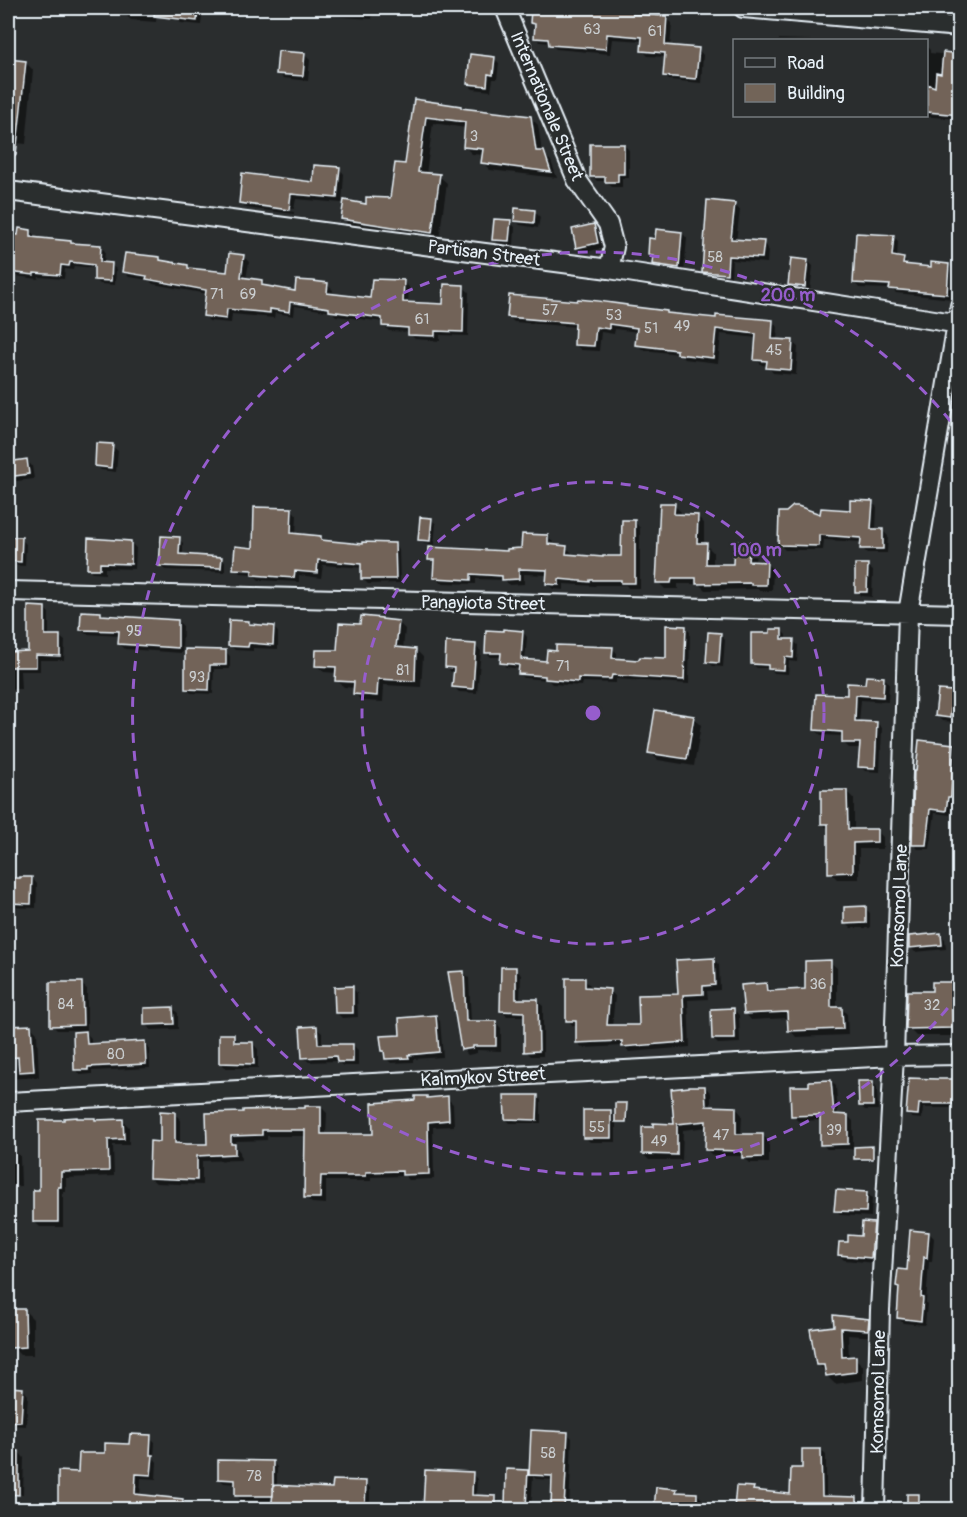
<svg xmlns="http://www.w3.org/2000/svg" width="967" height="1517" font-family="Pangolin,sans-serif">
  <rect width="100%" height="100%" fill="#2a2d2e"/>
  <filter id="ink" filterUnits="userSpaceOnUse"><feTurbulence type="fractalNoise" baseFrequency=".0167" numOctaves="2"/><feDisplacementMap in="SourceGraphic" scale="12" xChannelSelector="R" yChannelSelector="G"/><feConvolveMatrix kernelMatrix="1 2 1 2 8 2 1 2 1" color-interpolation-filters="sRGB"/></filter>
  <g filter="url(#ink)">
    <!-- shadow -->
    <path fill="#0007" d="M126,8H157L156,22L131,20L126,15Z
      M177,8H203L201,25L181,23L176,18Z
      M324,8H373L372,19L330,16L324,10Z
      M444,8H467L466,13L448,11Z
      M537,8H633L638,13V15L667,18L672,23L670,47L698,49L703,55L701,83L669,80L664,75L666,57L648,56L643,51L644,41L612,39L610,54L556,49L550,43L540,42L535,37L536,28L532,23L537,13Z
      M897,8H909V10L899,9Z
      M946,8H960V12L949,11Z
      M779,39L812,40H779Z
      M926,46L930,50V53L960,56V119L919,116H926Z
      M305,55L310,60L308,81L283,78L278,73Z
      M494,58L499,63L497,79H493L491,91L473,89L468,84Z
      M8,60L25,62L33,70L26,144L8,142Z
      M415,101L461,108L462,109L530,117L538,125L542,153L551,161L557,178L490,170L483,163L484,155L472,154L464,146L466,128L433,123L426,174L439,176L447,183L439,239L350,226L342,218L367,205L392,200L406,166Z
      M624,145L629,150V178H622V187H612L606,181H597L592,176Z
      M339,168L344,174L342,203L296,199L294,209L244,202V205L294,212V214L246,208L241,203L314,184Z
      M734,205L740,210L736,241L763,243L768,248L767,263L732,260L731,278L709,277L704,271Z
      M535,212L540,217L538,228L520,225L515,220Z
      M510,222L515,227L514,246L499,245L494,239Z
      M593,226L598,231L602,248L582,253L577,248Z
      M31,231L35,236V239L73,245L100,247L105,251L104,264L111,265L116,269L115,285L100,284L95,279V268L74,266L73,270L65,269L64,279L39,277L38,279L8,275V236L19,237Z
      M682,233L687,238L684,273L659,269L654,264V260L649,255Z
      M893,236L898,241L897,258L903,259L908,264V266L932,269L949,265L954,270L952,299L896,293L892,289L859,288L855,283Z
      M243,256L249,262L246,279L262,281L267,286L296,293L327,285L333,290L332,295L372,300L404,282L409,287L408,304L444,306L463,287L469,292L468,336L440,335V341L415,339L410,334V332L389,331L384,326V322L336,316L332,312L295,306L294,316L275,313L274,318L232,314L231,323L209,321L204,315L207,294L153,284L149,280L129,277L124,272L159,259L163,262L188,266L191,270L228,274Z
      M808,261L813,266L810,291L795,290L789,285Z
      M667,312L670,315L773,322L778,327L777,341L792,342L798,347L796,375L773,373L768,367V366L762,365L756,360L757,338L721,334L718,363L684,359L679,354L643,350L637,345L638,332L615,329L614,334L601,332L599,351L581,350L575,344L577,327L514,322L509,317Z
      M112,446L118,451L116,472L101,470L96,465Z
      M27,461L32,466L34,479L8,482V463Z
      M872,503L877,507L876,530L883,531L888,536L887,553H867L862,548V542L824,540L823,550H785L780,545L787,514L822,516L851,511Z
      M674,505L681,512V516H697L704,523V545H706L713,552V566H735L749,544L756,551L755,563L767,564L773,570L772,591H760L758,589L705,590L699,584H678V589H665L658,582Z
      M292,510L297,515L296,535L320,538L325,542L363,545H394L399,550L400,583L368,584L363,579V568L323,565L321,578L299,575V582L259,580L253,574L240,573L235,568Z
      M431,519L436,524L434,545L424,544L419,539Z
      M635,522L640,528V588H628L626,585H596L595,586L564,584V590L553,589L547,583L548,575L524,574V584L509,585L505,580L476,579V584L441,583L435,577L436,565L430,559L508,552L523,550L547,537L553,542V546L566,547L572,553V556L623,558Z
      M8,538L21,539L26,544L25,566L9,565L8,564Z
      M179,539L183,543V556L221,558L225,562V572L165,570L161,566Z
      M954,540L960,541V556L953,551Z
      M131,543L136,548L135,569L105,568V574L93,573L88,568Z
      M867,566L873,571L872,597L861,596L856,591Z
      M44,608L49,613V636H59L65,641L64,660H40V671H20L21,689H8V653L29,652Z
      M101,613L104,617L178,621L183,626L182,653L125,649L120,644V636L86,634L81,629Z
      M249,622L253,626L273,627L278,632V649L253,648V651L235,650L230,645Z
      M398,622L405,629L403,649L416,650L423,657L421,687L384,685L383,702L362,701L355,694V688L344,687L337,680V673L324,672L317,666L339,651L362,626Z
      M685,627L690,632L689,684L616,679V683L583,682L582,686L552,684L548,680L524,678L519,673L520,669L506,667L501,662L502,657H491L486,652L523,632L527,637L525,661L548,663L612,648L617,653V660H667Z
      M782,631L786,635V641H793L798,645L797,662L789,661L788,674L774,673L770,668H757L752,664L771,635Z
      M720,634L725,640L723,667L713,666L707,661Z
      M476,646L481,651L477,693L459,692L454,687L455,672H451L446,666Z
      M187,651H225L230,656V669H214L213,694L191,693L186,689Z
      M884,678L889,683L888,702L861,700L859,723H877L882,728L880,772L865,771L860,766L861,748H849L844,743V736L821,735L815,730L867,686Z
      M952,693L958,698L955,722L942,721L937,716Z
      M693,717L701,725L694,766L658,760L650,752Z
      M953,745L957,750L955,801L952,800L950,815L935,813L930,849H918L913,844Z
      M847,792L854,799V830H876L883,837V849H859V879H837L830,872L829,830L823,824Z
      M32,878L37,884L36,908L8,907V879Z
      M865,908L870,913V928H851L846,923Z
      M940,934L945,939L946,949L915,952L910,947Z
      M713,959L719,965L720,990L707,991L708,999L688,1000L690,1047L629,1052L623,1046L583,1048L577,1043V1026H573L568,1020L584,980L590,985V989L609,990L615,996L612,1027L641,1026L679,995Z
      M830,962L837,968V1008H841L847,1014L848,1035L796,1037L790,1030L789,1018L751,1020L745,1013L766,985L773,992L807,991Z
      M515,969L521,974L520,1001H537L543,1006V1056H531L526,1051L525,1016H507L502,1011Z
      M464,973L469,978L471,1023H496L501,1028V1051L477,1050V1053L468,1055L462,1049Z
      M960,983V1036H916L908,1028L933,992Z
      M81,984L87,989V1030H57L52,1025Z
      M352,988L357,993L358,1017L342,1018L337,1013Z
      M172,1008L178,1013V1029L151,1030L146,1025Z
      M734,1010L739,1015L740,1043L718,1044L713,1039Z
      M435,1016L440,1021L443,1057L413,1059V1062L391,1063L386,1058L401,1036Z
      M30,1026L37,1033L39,1077L8,1079V1028Z
      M316,1028L322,1033V1045H353L358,1050V1066H343L337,1061L309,1062L303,1057Z
      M86,1033L91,1038V1046L144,1043L149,1048L150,1068L92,1071V1074L81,1075L76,1070Z
      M233,1036L238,1041V1044H253L258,1049V1068H226L221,1063Z
      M910,1079L960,1080V1108H923L922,1119L912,1118L907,1113Z
      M831,1081L836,1086L838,1116H848L853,1121V1149L872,1148L875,1150V1160L858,1161L856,1159V1149H827L822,1144V1120L798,1121L793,1116L811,1087Z
      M872,1082L877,1087L878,1110H865L860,1105Z
      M705,1087L711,1093V1108H736L742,1115L741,1135H762L769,1141V1163H750L743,1156H713L707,1150L708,1127L683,1130L682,1160H649L643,1154L676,1125Z
      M537,1096L541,1100V1123H510L506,1119Z
      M427,1097L429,1099L447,1098L453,1104L454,1126L433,1127L434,1179L409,1180L405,1176L371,1177V1181H326V1204L312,1203L306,1198V1136H267V1140L236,1141V1147L240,1152L241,1160L202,1161V1185L156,1183L150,1178L161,1144L174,1113L180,1119V1144L209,1146L208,1114L321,1107L327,1113L326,1135L375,1136L417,1101Z
      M626,1105L628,1107V1120L616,1121V1142H590L585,1137L611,1112L616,1117Z
      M66,1121H123L129,1127V1145H113L114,1176L66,1178V1192H63V1227H40L34,1221L41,1191Z
      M8,1149H13L20,1156L21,1186L8,1187Z
      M867,1193L872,1198L871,1217L841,1215L836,1210Z
      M873,1224L878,1229L876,1263L844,1260L839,1255L849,1244L862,1237Z
      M929,1233L934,1238L932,1262H929L926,1303L927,1304L925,1325L903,1323L898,1318L901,1289L898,1286L908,1272Z
      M8,1311H25L33,1319V1355H20L12,1347L11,1333H8Z
      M868,1321L876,1329V1337L848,1335L849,1358H855L863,1366V1380L835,1384L827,1376V1372L817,1364L835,1327Z
      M9,1389H23L28,1395L26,1426L8,1425Z
      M532,1432L567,1433L572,1438L569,1510H552L554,1480L536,1479L533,1476L531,1510H510L506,1506L527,1472L531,1475Z
      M150,1437L155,1442L154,1458L157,1462L156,1479L141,1478L140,1496L183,1500L188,1505L187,1510L64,1508L59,1503L80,1473L131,1445Z
      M821,1450L826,1455V1498H857L862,1503V1510H736L737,1487L753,1488L757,1492L792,1495L804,1470Z
      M8,1452H19L24,1458L23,1494L8,1493Z
      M272,1462L277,1467V1487L333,1489L365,1482L370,1488V1510H273L274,1500H241L236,1495V1484L224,1483L219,1478Z
      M472,1474L477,1479L476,1496L495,1497L500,1502V1510L425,1509Z
      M676,1491L679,1494H697L702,1499L701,1510H657L656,1508Z
      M909,1495H918L923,1502H960V1510H909Z"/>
    <!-- building -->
    <path fill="#726458" stroke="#e8f1f8" stroke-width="1.5" d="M155,8H198L197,21L154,16Z
      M536,8H634L633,14L667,16L665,45L699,48L696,79L663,76L665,53L641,51L642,37L607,34L606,49L549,45L548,39L534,38L535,24L530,23L531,10L535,11Z
      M278,51L305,53L303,76L276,74Z
      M943,52L960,54V115L927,112V84L935,87L936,73L941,74Z
      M470,54L495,57L493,75L488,74L487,86L467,84Z
      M8,59L26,61L16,155H8Z
      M414,99L461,106V108L531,116L536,151H544L551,172L481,163L483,149L463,147L465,122L426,117L418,172L440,174L432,233L341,219L344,200L366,204V197L390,198L395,163L405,164Z
      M590,144H624V174H618V182H605V177H590Z
      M314,165L340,167L337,198L291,194L289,210L239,203L242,173L313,182Z
      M707,200L735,203L731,239L764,241L762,258L728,256L727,274L702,272Z
      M515,208L535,210L534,223L514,221Z
      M494,219L511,220L509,241L492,240Z
      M594,224L598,243L576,248L572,229Z
      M19,228L31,230V237L71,241V243L101,245L100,262L112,263L111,281L94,280V265L70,262L69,266L61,265L60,275L34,273V275L8,272V234L18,235Z
      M656,229L682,232L679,268L652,264L653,256L648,255L649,238L655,239Z
      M856,233L894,235L892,256L904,258L903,264L931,267V262L949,264L947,294L889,289L890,285L853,283Z
      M125,253L160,257V260L188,265V268L227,272L229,253L244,255L241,277L262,280V285L295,291L296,280L313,281L328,283L327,293L370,298L372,279L404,280L403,302L443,304L444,284L464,285L463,332L435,331V336L408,335V328L382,326V318L329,311V308L290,302L289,312L270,309V313L227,309L226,319L203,316L206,290L146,279L147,276L122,272Z
      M791,258L808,260L805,287L788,285Z
      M509,295L577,301L578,299L598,301L627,305V306L667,311V313L716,318V315L773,320L772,339L793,340L791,370L766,368L767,361L754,360L756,334L716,329L713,358L677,354V350L635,345L637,328L609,324V329L596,327L594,346L574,345L575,323L507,317Z
      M96,443L113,444L111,468L95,466Z
      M27,459L29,474L8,477V462Z
      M850,500L873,501L871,529H883V549H860L861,538L819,535V546L778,545L779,512H786L793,506H798L820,514L821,508L850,510Z
      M660,503H675L674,514L698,515L697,543H707L706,564H733L734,541L750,543L748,561L767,562L766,585H751V583L696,584V578H672L671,583H656Z
      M254,507L292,508L291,533L321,536V540L362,544V542L395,543L396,579H361V564L318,560L317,573L295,571L294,578L252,575V570L233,569L235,546L253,548Z
      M420,517L432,518L430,541L418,540Z
      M622,520H635V583H621V580H590V582L559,579V585L546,584L547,570L519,569V579L502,580V576L471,574V580L433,578L434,560H428L429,547L507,551V549L521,548L522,534L548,535V544L567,546L566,554L603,557V556H621Z
      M161,536L180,537L179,554L222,557L221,568L159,566Z
      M8,537H22L21,562L8,561Z
      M88,538L131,541V564L100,563V569H87Z
      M855,564H868L867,592H855Z
      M28,606L45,607V635H60V656L36,655V667H8V652L28,651Z
      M81,611L101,612V615L178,620V648L118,644L119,631L80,630Z
      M361,616L382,618V619L399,621L396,647L416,649L415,681L378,679L377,696L353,694L354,682L335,681L336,667L315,666L316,650H337L339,623L360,624Z
      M229,620L249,621V624L274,626L273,645L249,643L248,647L228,646Z
      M666,625L686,626L684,680L612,675L611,679L578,678V682L545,679V676L518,674L519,665L500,663L501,653H485L486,630L503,631V629L523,631L521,659L546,661L547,650L556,651V645L613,647L612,658L638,660L640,657L666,658Z
      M770,629H782V639H794L793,658L785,657L784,670L768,669V665L751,664V633H770Z
      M708,632L721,633L719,663L706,662Z
      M446,642L476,644L473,689L452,687L454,668L445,667Z
      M185,649L226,650V665H210L209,690L185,689Z
      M866,676L884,677L883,697L856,695L855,721L877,722L875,768L858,767L860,743H842V732L814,730L816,694L847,695V683L865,684Z
      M938,690L953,691L950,718L935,716Z
      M655,710L694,716L687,759L648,753Z
      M919,740L954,744L951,797H948L946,811L930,809L926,845H912L914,771H916Z
      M821,790H847L848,829H877V842L853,843V872L828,873V824H821Z
      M20,877H32L31,904L8,903V878H20Z
      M866,906V923L844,924V907Z
      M941,933L942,945L909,948V936Z
      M714,958L715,985L703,986V994L683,995L685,1042L622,1047V1041L576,1043V1021H566V978H585V987L610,989L607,1025H639L638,995L678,994L676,960Z
      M831,960V1007H842L843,1029L788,1031L787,1012L744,1014L741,985L766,983L767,991L805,989V961Z
      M501,967H516V999H538L539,1051L524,1052V1012L500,1011Z
      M464,971L466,1021H496V1046H473V1048L461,1050L448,972Z
      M50,982H82L83,1025L50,1026Z
      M932,982H960V1007H952L953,1028L906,1029L907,991H932Z
      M353,986V1013H335L334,987Z
      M173,1007L174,1024L144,1025V1008Z
      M734,1008L735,1039H712L711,1009Z
      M436,1015L439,1052L408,1055L409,1058L385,1059L384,1051H382L380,1036L400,1035L399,1018Z
      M31,1025L34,1071L19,1072L18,1057L8,1058V1026Z
      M317,1026L318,1044H353V1062H337L336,1056L302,1058L300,1027Z
      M86,1031L87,1044L145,1041L146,1064L88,1067V1070H74L73,1032Z
      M219,1034H234V1042H253L254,1064L219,1063Z
      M909,1078L937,1079H960V1104H919L918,1115L906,1114Z
      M831,1080L834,1114L848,1115V1144L820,1145V1115L791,1116L790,1086H809V1081Z
      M858,1081H873V1106H859Z
      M689,1086H705L706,1106L736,1107V1134H763V1157L742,1158V1151L705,1150L706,1121L677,1124V1155L642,1154V1127H653V1123L674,1124L671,1089L689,1087Z
      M504,1095H538L537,1120L505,1119Z
      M415,1096H427V1098L448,1096L449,1120L428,1122L429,1174L402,1175V1171L366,1172V1176H321L320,1198H304L305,1130H262V1135L231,1136V1144H235V1154L197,1156V1180L149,1178L150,1141L160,1142V1111L175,1112V1143L187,1144H207L206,1113L243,1112V1110L275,1109V1108H305V1106H321V1134H373L372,1103L415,1100Z
      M615,1103H627L626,1122H615Z
      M583,1110H611V1138H583Z
      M77,1117V1118H95V1120L123,1119L124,1139L108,1140L109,1171L61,1172V1187H58V1222H33V1190H39V1120H64V1118Z
      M873,1146V1159H854V1147Z
      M836,1190L867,1192L866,1212L834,1211Z
      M862,1222L874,1223L871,1258L838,1255L839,1242H848V1235L861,1236Z
      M910,1230L929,1232L927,1258L924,1257L921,1297L923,1298L921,1321L897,1318L899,1287L896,1286L898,1269L907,1270Z
      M8,1309H25L26,1347L10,1348V1326H8Z
      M833,1315L869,1319L868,1330L841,1328L842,1357L856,1356V1372L826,1376L824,1365H816L810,1329L834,1326Z
      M8,1387L23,1388L21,1422L8,1421Z
      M531,1430L568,1432L564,1509H551L552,1476L529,1475Z
      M130,1434L151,1435L150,1455H153L151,1475L136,1474L135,1494L183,1499V1508L116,1504V1506L58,1504V1471L78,1472L79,1453H105V1443L129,1444Z
      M802,1449H821L822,1496L857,1497V1509H734L736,1486L754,1487L753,1490L790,1494L791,1468H802Z
      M8,1451H19V1495L8,1494Z
      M218,1460L273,1461V1496H235V1480L218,1479Z
      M506,1469L528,1470L526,1508L505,1506Z
      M425,1470L473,1472L472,1495L496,1496V1508L471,1507V1509H423Z
      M333,1480L366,1481L365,1509H271L274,1485L332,1488Z
      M656,1487L677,1489L676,1492L697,1493V1509H654Z
      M907,1494H919V1509H907Z"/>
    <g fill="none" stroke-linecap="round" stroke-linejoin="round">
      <defs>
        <path id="minor" d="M505,8L577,180L608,224L614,247L609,269
          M743,8L960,27
          M8,191L609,269L960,324
          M8,591L960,614
          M8,1102L894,1056L960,1055
          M875,1510L880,1310L894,1056L908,613L960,306"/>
      </defs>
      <!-- minor casing -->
      <use href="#minor" stroke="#e8f1f8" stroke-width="22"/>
      <!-- minor -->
      <use href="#minor" stroke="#2a2d2e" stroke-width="18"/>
    </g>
  </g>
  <!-- distance rings -->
  <g fill="none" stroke="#965dcd" stroke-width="3" stroke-dasharray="10 8">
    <circle cx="593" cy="713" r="231"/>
    <path d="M959 994A461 461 0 1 1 959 432"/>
  </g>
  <g text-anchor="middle" stroke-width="4.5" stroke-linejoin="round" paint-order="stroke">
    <!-- number labels -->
    <g font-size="15" fill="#caced0">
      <text x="592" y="34">63</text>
      <text x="655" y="36">61</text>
      <text x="474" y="141">3</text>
      <text x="715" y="262">58</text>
      <text x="217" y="299">71</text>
      <text x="248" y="299">69</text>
      <text x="550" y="315">57</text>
      <text x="614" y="320">53</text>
      <text x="422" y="324">61</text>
      <text x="682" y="331">49</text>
      <text x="651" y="333">51</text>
      <text x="774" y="355">45</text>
      <text x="134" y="636">95</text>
      <text x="563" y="671">71</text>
      <text x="403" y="675">81</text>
      <text x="197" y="682">93</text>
      <text x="818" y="989">36</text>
      <text x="66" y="1009">84</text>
      <text x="932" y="1010">32</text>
      <text x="116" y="1059">80</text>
      <text x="597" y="1132">55</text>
      <text x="834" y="1135">39</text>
      <text x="721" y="1140">47</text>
      <text x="659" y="1146">49</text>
      <text x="548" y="1458">58</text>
      <text x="254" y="1481">78</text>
    </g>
    <!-- street labels -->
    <g font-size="18" fill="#e8f1f8" stroke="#2a2d2e">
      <text transform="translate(547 106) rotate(67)" y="6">Internationale Street</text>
      <text transform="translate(484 253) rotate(7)" y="6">Partisan Street</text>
      <text transform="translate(483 603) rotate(1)" y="6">Panayiota Street</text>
      <text transform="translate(899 906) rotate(-88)" y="6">Komsomol Lane</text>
      <text transform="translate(483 1077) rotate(-3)" y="6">Kalmykov Street</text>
      <text transform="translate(878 1392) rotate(-89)" y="6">Komsomol Lane</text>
    </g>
  </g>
  <circle cx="593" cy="713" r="9" fill="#965dcd" stroke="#2a2d2e" stroke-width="3"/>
  <g font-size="18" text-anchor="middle" font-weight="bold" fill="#965dcd" stroke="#2a2d2e" stroke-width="4.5" stroke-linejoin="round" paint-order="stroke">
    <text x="788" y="301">200 m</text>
    <text x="756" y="556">100 m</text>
  </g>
  <!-- margin -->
  <rect width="967" height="1517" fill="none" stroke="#2a2d2e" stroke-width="30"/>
  <rect x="15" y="15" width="937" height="1487" fill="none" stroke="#e8f1f8" stroke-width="2" filter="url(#ink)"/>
  <!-- legend -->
  <rect x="733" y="39" width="195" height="78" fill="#2a2d2e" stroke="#767b7f" stroke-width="1.5"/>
  <rect x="745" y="58" width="30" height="9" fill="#2a2d2e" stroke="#767b7f" stroke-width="1.5"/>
  <text x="787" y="69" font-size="18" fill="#e8f1f8">Road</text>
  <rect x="745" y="84" width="30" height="18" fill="#726458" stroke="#767b7f" stroke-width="1.5"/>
  <text x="787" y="99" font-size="18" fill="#e8f1f8">Building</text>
</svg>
